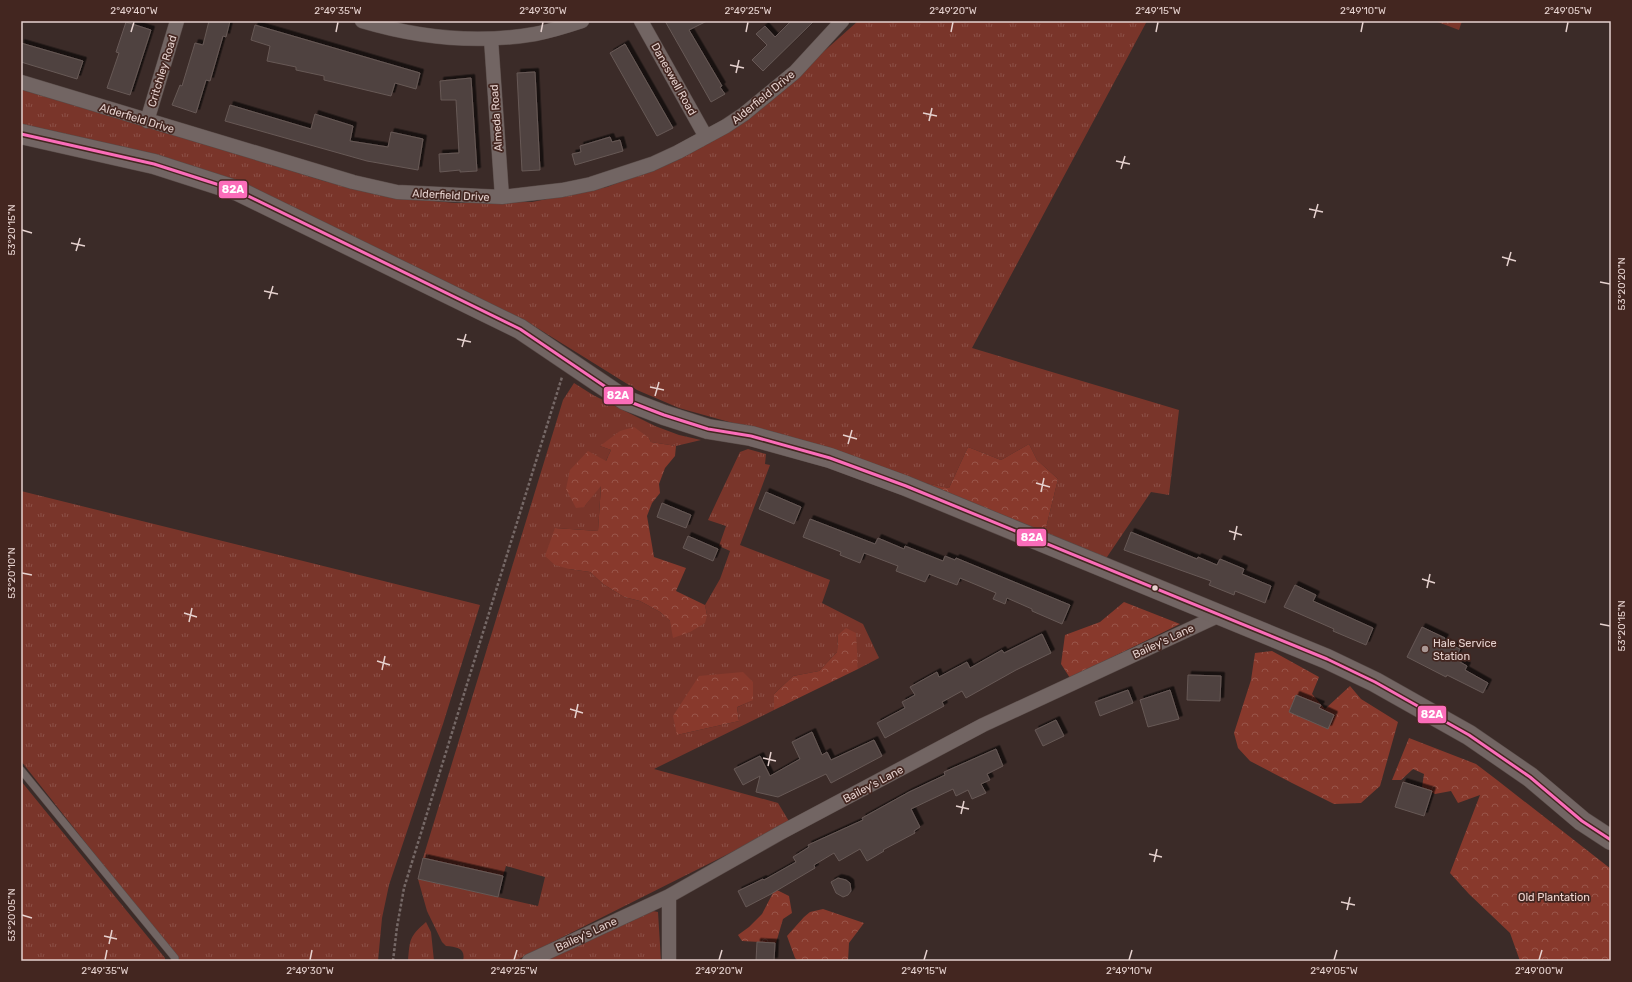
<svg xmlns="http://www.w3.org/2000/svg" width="1632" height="982" font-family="Rubik,sans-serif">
  <defs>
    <pattern id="grass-tufts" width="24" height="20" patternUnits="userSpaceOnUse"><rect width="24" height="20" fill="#79352a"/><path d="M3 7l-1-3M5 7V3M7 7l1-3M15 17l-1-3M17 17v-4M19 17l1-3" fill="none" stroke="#8c5148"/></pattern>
    <pattern id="forest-crowns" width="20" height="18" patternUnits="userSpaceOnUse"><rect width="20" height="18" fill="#88392c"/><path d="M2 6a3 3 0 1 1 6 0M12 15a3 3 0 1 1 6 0" fill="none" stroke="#99554a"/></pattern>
    <pattern id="park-crowns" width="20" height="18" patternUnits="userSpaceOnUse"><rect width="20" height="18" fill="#79352a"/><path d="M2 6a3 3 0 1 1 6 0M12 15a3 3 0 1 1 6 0" fill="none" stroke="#8c5148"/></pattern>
    <filter id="shadow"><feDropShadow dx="3.5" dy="-3.5" stdDeviation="0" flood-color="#0009"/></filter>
  </defs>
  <rect width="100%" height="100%" fill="#3b2b28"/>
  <!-- grass -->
  <path fill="url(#grass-tufts)" fill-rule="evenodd" d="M858,21H1147L972,348L1179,410L1169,495L1151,492L1105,560L1044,536L1058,479L1037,460L1029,444L1001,460L968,447L949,488L925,483L844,454L679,408L637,390L526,321L226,178L21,126V89L222,149L324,181L403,198L455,203L532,202L607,187L674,161L812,62Z
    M574,383L593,395L655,426L679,435L701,440L676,446L651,442L649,438L600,446L611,450L584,507L601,485L598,531L555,528L569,569L590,572L603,584L624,597L640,601L660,612L670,621L707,615L705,605L720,579L730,551L719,546L726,526L708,520L740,452L748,449L766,454L765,464L770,465L740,545L830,580L822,603L863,624L879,658L858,669L857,661L838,635L837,652L819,671L793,676L774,694V710L654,769L778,803L790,823L515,961H463C466,948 457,947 446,946L442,942L427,911L418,879L538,906L545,877L506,866L503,876L423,858L563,400ZM753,700L737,707L739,721L677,735Z
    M21,491L480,605L443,724L389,885L382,918L378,961H179L21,761Z
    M21,781L165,958V961H21Z
    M653,911L658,912L661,961H540Z
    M426,922L431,932L434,961H408C410,939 409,937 426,922Z"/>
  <!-- forest -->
  <path fill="url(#forest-crowns)" d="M634,427L649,438L651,442L676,446L675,456L665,468L659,484L660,493L652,503L647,516L654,557L686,568L676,591L705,605L707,615L705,623L690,632L673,638L670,621L660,612L640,601L624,597L603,584L590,572L569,569L555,565L545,556L555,528L598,531L601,486L584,507L576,508L566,489L570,470L588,451L606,461L611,450L600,446L620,431Z
    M1029,444L1037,460L1058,479L1044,536L925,483L949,488L968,447L1001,460Z
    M1124,602L1180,624L1070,678L1061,664L1065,635L1100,622Z
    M846,628L856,633L858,669L774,710V694L793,676L819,671L837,652L838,635Z
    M1272,651L1319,677L1312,694L1325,709L1350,686L1361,699L1398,722L1380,786L1361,803L1334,804L1292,783L1250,761L1238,748L1234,733L1251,680L1255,653Z
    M743,672L753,682V700L737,707L739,721L677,735L673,716L699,676Z
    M1409,738L1476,764L1497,780L1611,869V961H1520L1510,933L1469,894L1450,873L1480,795L1458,803L1451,791L1435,794L1422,787L1424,774L1413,769L1401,780H1392Z
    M775,889L789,896L792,913L783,919L776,943L742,941L738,935L749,927L762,914Z
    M823,909L864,923L849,943L848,961H798L795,958L787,936L804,917L810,912Z"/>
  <!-- park -->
  <path fill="url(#park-crowns)" d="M1435,21H1462L1459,30Z"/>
  <!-- building -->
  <path fill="#4f423f" stroke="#675956" filter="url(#shadow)" d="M209,21H230L226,37L223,36L210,81L206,80L196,113L172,105L180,85L182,86L195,43L203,45Z
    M665,21H707L689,30L722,86L720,87L725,94L711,102Z
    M791,21H814L763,71L752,60L767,45L756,34L765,26L775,37Z
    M126,22L151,30L130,95L107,88L119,53L116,52Z
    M255,25L420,73L416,89L395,83L391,96L324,80V76L296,70V67L267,61L270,46L251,40Z
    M21,43L83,61L77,79L21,62Z
    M625,44L673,128L657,136L610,53Z
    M535,72L540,170L522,171L517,73Z
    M471,78L477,171L460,172V170L440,172L439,154L459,153L456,100H441L440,81Z
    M230,105L311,129L315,114L321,116L353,126L350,141L388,147L391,132L423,139L418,170L367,161L225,121Z
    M610,137L612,142L620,140L623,151L575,165L572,154L581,152L580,146Z
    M766,492L801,507L794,524L759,509Z
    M662,503L691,515L686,528L657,517Z
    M810,519L875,544L878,538L904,549L905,546L943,561L945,556L955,560L956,558L1070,605L1062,624L1032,611V609L1007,598L1005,604L993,599L996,593L960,578L957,585L929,574L925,582L896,571L898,566L864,553L860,563L840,555L841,552L803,537Z
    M1131,532L1197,559L1198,557L1217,565L1220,559L1244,569L1242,574L1271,586L1265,603L1235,591L1234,595L1209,585L1211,581L1124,550Z
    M688,536L718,549L713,561L683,548Z
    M1295,585L1316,595L1313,601L1373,628L1366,645L1333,631L1334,629L1284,607Z
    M1422,627L1445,638L1443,641L1460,649L1455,659L1467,666L1465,670L1488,683L1483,693L1447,675L1446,677L1407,657Z
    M1042,634L1051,653L1016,670L966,698L962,691L942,702L944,706L885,738L877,723L905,708L902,702L915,695L910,687L937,672L939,677L967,662L970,668L1002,650L1004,653Z
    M1188,675L1221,676L1220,701L1187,700Z
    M1128,690L1133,703L1100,716L1095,702Z
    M1170,690L1179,719L1148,727L1140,700Z
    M1296,695L1321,705L1319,708L1334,715L1328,729L1289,712Z
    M1056,720L1064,736L1043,746L1035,730Z
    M812,732L822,755L827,752L831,760L874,740L882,756L831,783L826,774L778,797L756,792L760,776L743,785L734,769L760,756L770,776L800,759L792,742Z
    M996,749L1003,766L987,774L990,780L981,784L986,793L972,799L968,790L956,796L953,789L911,809L920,827L914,831L915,833L883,850L884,851L867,861L860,849L839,861L834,853L814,865L815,868L771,894L746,907L738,891L763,879L764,880L796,862L793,857L809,847L808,845L863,820L862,818L909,792L945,775L944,772Z
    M1403,782L1432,791L1424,816L1395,807Z
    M423,858L503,876L498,897L418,879Z
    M838,878L846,880L850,883L851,891L848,895L843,897L836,893L831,882Z
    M757,942L775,943L774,961H756Z"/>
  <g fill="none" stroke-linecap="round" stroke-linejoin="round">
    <defs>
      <path id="lane" d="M21,770L175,958V961"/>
      <path id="street" d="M362,21C419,38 476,44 535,34C551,31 567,26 582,21
        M641,21L706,137
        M491,39L502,197
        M21,82L353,182L397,192L502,197L562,190L591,184L652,164L678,152L726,126L744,114L795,72L842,21
        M147,121L177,21
        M669,896V961
        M529,961L669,896L782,832L983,725L1220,615"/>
      <path id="secondary" d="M21,134L154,164L238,191L520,329L625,400L664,415L708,429L751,436L830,458L906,486L1327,659L1375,682L1469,735L1530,777L1582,821L1611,840"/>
    </defs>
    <!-- lane casing -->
    <use href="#lane" stroke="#584a47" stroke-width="8"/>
    <!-- street casing -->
    <use href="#street" stroke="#584a47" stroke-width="15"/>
    <!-- secondary casing -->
    <use href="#secondary" stroke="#584a47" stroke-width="21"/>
    <!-- path -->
    <path stroke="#756866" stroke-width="2.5" stroke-dasharray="3 2" stroke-linecap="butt" d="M393,961L397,927L404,888L562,377"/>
    <!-- lane -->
    <use href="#lane" stroke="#726563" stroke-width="7"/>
    <!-- street -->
    <use href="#street" stroke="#726563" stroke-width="14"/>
    <!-- secondary -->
    <use href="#secondary" stroke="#726563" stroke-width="20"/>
    <defs>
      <path id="bus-1" d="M21,134L154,164L238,191L520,329L625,400L664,415L708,429L751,436L830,458L906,486L1327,659L1375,682L1469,735L1530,777L1582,821L1611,840"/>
    </defs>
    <!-- bus-1 casing -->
    <use href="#bus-1" stroke="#432620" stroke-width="6"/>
    <!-- bus-1 -->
    <use href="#bus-1" stroke="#fb6dba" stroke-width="3"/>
  </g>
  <!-- ticks -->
  <path fill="none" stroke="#e6d2cf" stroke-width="1.5" d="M131,32L134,22M336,32L338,22M541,32L543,22M746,32L748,22M951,32L953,22M1156,32L1158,22M1361,32L1363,22M1566,32L1568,22M730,65L744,68M736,73L739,60M923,113L937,116M929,121L932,108M1116,161L1130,164M1121,169L1125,156M1309,209L1323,212M1314,218L1318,204M22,230L32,233M71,243L85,246M76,251L80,238M1502,257L1516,261M1507,266L1511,252M1600,282L1610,284M264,291L278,294M269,299L273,286M457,339L471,342M462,347L466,334M650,387L664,390M655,396L659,382M843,435L857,439M848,444L852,430M1036,483L1050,487M1041,492L1044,478M1229,531L1242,535M1234,540L1237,526M22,573L32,575M1422,579L1435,583M1427,588L1430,574M184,613L197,617M189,622L192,608M1600,624L1610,626M377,661L390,665M382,670L385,656M570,709L583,713M575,718L578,704M763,758L776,761M768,766L771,752M956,806L969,809M961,814L964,801M1149,854L1162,857M1154,862L1157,849M1341,902L1355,905M1347,910L1350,897M22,915L32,918M104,936L117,939M109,944L112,930M105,960L107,950M310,960L312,950M514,960L517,950M719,960L722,950M924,960L927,950M1129,960L1132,950M1334,960L1337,950M1539,960L1542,950"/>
  <!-- markers -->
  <circle fill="#e6d2cf" stroke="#432620" stroke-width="1.5" cx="1155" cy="588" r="3.5"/>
  <circle fill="#aa9895" stroke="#432620" stroke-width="1.5" cx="1425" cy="649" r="4"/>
  <g text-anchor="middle" stroke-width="3.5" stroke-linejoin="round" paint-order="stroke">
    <!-- street labels -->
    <g font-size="11" fill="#e6d2cf" stroke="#432620">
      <text transform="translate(162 71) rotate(-73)" y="4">Critchley Road</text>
      <text transform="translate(674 79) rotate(61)" y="4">Daneswell Road</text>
      <text transform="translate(763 97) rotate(-39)" y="4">Alderfield Drive</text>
      <text transform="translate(137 118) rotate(17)" y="4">Alderfield Drive</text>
      <text transform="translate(496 118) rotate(-94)" y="4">Almeda Road</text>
      <text transform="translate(451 195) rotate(3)" y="4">Alderfield Drive</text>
      <text transform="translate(1163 641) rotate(-25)" y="4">Bailey's Lane</text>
      <text transform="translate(873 784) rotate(-28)" y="4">Bailey's Lane</text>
      <text transform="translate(586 934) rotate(-25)" y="4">Bailey's Lane</text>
    </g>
    <!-- poi labels -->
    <g font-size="11" fill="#e6d2cf" stroke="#432620" text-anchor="start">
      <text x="1433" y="647">Hale Service<tspan x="1433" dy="13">Station</tspan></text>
    </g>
    <!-- park labels -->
    <g font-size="11" fill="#f1d6d1" stroke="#432620">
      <text x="1554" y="901">Old Plantation</text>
    </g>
  </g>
  <g stroke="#432620" stroke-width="1.5">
    <rect x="218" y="180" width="30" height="19" rx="4" fill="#fb6dba"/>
    <rect x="603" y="386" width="31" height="19" rx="4" fill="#fb6dba"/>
    <rect x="1016" y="528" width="31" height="19" rx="4" fill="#fb6dba"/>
    <rect x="1417" y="705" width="30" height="19" rx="4" fill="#fb6dba"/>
  </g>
  <g font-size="11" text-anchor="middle" font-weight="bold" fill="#fff">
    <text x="233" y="193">82A</text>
    <text x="618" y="399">82A</text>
    <text x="1032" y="541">82A</text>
    <text x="1432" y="718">82A</text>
  </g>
  <!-- border -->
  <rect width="1632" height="982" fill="none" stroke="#432620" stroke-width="44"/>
  <rect x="22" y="22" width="1588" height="938" fill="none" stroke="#e6d2cf" stroke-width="1.5"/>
  <g font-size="10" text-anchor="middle" fill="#e6d2cf">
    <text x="134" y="14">2°49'40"W</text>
    <text x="338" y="14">2°49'35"W</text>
    <text x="543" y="14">2°49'30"W</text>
    <text x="748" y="14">2°49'25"W</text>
    <text x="953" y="14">2°49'20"W</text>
    <text x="1158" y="14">2°49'15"W</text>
    <text x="1363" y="14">2°49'10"W</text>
    <text x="1568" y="14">2°49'05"W</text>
    <text transform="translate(11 230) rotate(-90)" y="4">53°20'15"N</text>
    <text transform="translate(1621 284) rotate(-90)" y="4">53°20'20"N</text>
    <text transform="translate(11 573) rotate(-90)" y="4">53°20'10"N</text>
    <text transform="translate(1621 626) rotate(-90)" y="4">53°20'15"N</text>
    <text transform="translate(11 915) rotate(-90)" y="4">53°20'05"N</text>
    <text x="105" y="974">2°49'35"W</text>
    <text x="310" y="974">2°49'30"W</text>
    <text x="514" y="974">2°49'25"W</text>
    <text x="719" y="974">2°49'20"W</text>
    <text x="924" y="974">2°49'15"W</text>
    <text x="1129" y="974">2°49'10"W</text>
    <text x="1334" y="974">2°49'05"W</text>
    <text x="1539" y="974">2°49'00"W</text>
  </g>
</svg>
